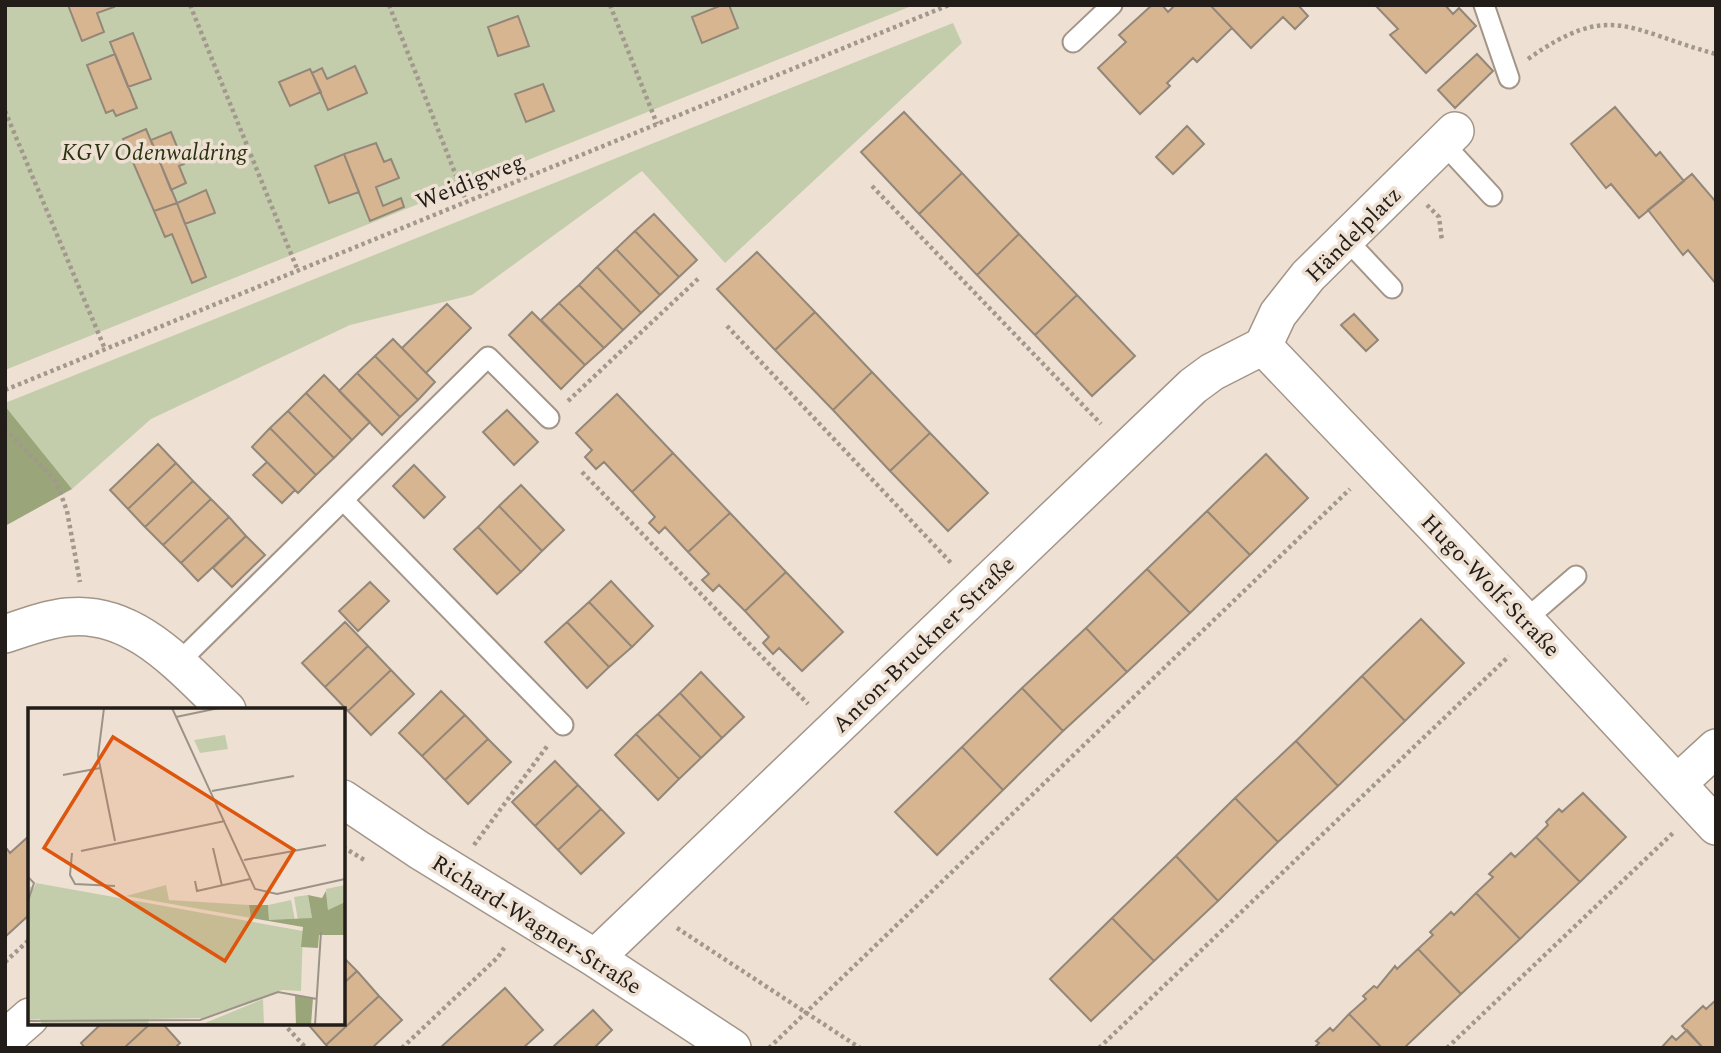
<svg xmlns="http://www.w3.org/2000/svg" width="1721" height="1053" font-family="Spectral,serif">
  <rect width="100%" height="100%" fill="#eee1d3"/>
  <!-- green -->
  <path fill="#c4cdab" d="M5,5H914L5,370Z
    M953,23L962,43L725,263L642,171L472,295L350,325L151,419L72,489L5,406V403Z"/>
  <!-- forest -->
  <path fill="#9aa579" d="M5,406L72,489L5,526Z"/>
  <!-- building -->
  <path fill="#d7b590" stroke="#93877a" stroke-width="2" d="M68,5H113L114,7L97,13L104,32L82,41Z
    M722,5H729L738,28L702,43L692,17Z
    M1152,5H1162L1168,12L1175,5H1210L1232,28L1197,62L1193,58L1167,83L1170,86L1140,114L1098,68L1126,42L1119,35Z
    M1210,5H1298L1308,16L1295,29L1283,17L1251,48Z
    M1375,5H1445L1453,14L1459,8L1476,26L1426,73L1390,35L1398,29Z
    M518,16L529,46L498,56L488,27Z
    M133,33L151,79L128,87L110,42Z
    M115,54L137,108L116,116L113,110L106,113L87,65Z
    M1477,54L1493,71L1455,108L1438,90Z
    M355,66L367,93L328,110L312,73L322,68L327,79Z
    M310,69L321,92L290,106L279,82Z
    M543,84L554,111L526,122L515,94Z
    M1615,107L1656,156L1660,152L1684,181L1639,218L1611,184L1606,188L1571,144Z
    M904,112L962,173L919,214L861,152Z
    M1187,126L1204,144L1173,174L1156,157Z
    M146,129L177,203L154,211L123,139Z
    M171,132L184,164L179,166L186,183L171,190L151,140Z
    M376,143L384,162L391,159L399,178L376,187L383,206L401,198L404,207L370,221L344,154Z
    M344,154L359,192L329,203L315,166Z
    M962,173L1019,234L977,275L919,214Z
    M1692,174L1716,202V284L1688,250L1683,255L1648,210Z
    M206,190L215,213L185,224L177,203Z
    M177,203L206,277L192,283L172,234L165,237L154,211Z
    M654,214L697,260L679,277L635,231Z
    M635,231L679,277L660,295L616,249Z
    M1019,234L1077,295L1035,335L977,275Z
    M616,249L660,295L641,313L597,267Z
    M757,252L815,312L775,350L717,289Z
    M597,267L641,313L623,330L579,285Z
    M579,285L623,330L604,348L559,303Z
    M1077,295L1135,356L1092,396L1035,335Z
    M559,303L604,348L585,365L541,320Z
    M447,304L471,328L426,373L402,348Z
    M532,312L585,365L561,389L509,335Z
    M815,312L872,372L833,410L775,350Z
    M1354,314L1378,340L1366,351L1341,325Z
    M393,339L435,382L418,400L375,356Z
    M375,356L418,400L400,417L357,373Z
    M872,372L930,433L890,471L833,410Z
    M357,373L400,417L382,435L339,391Z
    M324,375L370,422L352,440L306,393Z
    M306,393L352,440L334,458L288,411Z
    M617,394L673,453L632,492L604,462L596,469L585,457L592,450L576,433Z
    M507,410L538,442L514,465L483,432Z
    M288,411L334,458L316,475L270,428Z
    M270,428L316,475L298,493L252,447Z
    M930,433L988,493L948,531L890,471Z
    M158,444L176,463L128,509L110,490Z
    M673,453L730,513L688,552L665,527L659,533L649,523L655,517L632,492Z
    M1266,454L1308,498L1250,555L1207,511Z
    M267,462L295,490L282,503L253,475Z
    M176,463L193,481L145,527L128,509Z
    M414,465L445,497L424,518L393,486Z
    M193,481L211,499L163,545L145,527Z
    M521,485L564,530L542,551L499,506Z
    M211,499L229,517L181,563L163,545Z
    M499,506L542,551L521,572L478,527Z
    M1207,511L1250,555L1190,613L1147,569Z
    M730,513L786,572L745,611L719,585L713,591L702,580L709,574L688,552Z
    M229,517L246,536L198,581L181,563Z
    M478,527L521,572L497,594L454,549Z
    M246,536L265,555L232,587L213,568Z
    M1147,569L1190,613L1127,672L1086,628Z
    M786,572L843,632L802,671L779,648L773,654L763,643L769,637L745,611Z
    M611,581L653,626L632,647L589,602Z
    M370,582L389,601L358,631L339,611Z
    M589,602L632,647L609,667L567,622Z
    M1421,619L1464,663L1405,721L1362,676Z
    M345,622L368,646L325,687L302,663Z
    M567,622L609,667L587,688L545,642Z
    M1086,628L1127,672L1063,731L1022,688Z
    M368,646L391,670L348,711L325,687Z
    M391,670L414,694L371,735L348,711Z
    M701,672L744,717L722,738L680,693Z
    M1362,676L1405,721L1338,786L1296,741Z
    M1022,688L1063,731L1003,790L962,747Z
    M441,691L465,715L422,756L399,733Z
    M680,693L722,738L701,758L658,714Z
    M658,714L701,758L679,779L636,734Z
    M465,715L488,739L445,780L422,756Z
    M636,734L679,779L658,800L615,755Z
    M488,739L511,762L468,804L445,780Z
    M1296,741L1338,786L1278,842L1235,798Z
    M962,747L1003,790L937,855L895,812Z
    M555,761L578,785L535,826L512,802Z
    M578,785L601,809L558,850L535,826Z
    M1583,793L1626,837L1580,882L1536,837L1548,825L1546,822L1559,809L1562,812Z
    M1235,798L1278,842L1218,901L1176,856Z
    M601,809L624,833L581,874L558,850Z
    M30,835V914L5,937V850L7,849L10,853Z
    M1536,837L1580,882L1520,939L1476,893L1493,877L1489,874L1511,853L1515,857Z
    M1176,856L1218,901L1154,961L1112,918Z
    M1476,893L1520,939L1461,994L1418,949L1433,935L1430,932L1451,912L1454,915Z
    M1112,918L1154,961L1091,1021L1050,979Z
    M1418,949L1461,994L1404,1048H1382L1349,1014L1366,999L1363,996L1374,986L1377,988L1395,966L1397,969Z
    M343,957L357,971L343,984Z
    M357,971L379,996L326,1045L307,1023H343V984Z
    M505,988L543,1030L523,1048H440Z
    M379,996L402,1020L372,1048H329L326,1045Z
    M1716,1000V1048H1703L1682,1026L1703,1006L1706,1009Z
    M593,1010L612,1030L594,1048H555L554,1046Z
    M1349,1014L1382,1048H1314L1319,1043L1316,1041L1330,1028L1333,1031Z
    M102,1023H151L124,1048H85L81,1043Z
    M151,1023H162L180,1043L175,1048H124Z
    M1687,1030L1703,1048H1661L1672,1036L1676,1040Z"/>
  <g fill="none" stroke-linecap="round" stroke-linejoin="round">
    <defs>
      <path id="lane" d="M1484,5L1509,78
        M1073,42L1112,5
        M1443,143L1492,196
        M1346,239L1392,288
        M343,500L563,725
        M1525,620L1576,576
        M177,664L488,357L549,418"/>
      <path id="street" d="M1263,346L1535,631L1716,826
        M1263,346L1278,314L1308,276L1455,131
        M5,634C26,627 47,619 68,617C135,610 183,669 227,710
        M1678,783L1716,748
        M343,799L419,850L595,958L732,1048
        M595,958L1193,386L1212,372L1263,346
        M5,1039L30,1017"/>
    </defs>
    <!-- lane casing -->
    <use href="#lane" stroke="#a39689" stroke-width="23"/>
    <!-- street casing -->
    <use href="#street" stroke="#a39689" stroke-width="40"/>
    <!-- path -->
    <path stroke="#a2988d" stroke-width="4.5" stroke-dasharray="3.5 3.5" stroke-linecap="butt" d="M190,5L298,271
      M389,5L466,201
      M610,5L657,124
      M1528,59C1611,0 1629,31 1716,54
      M5,111L105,349
      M872,186L1101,424
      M1427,205L1439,217L1442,241
      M727,326L953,565
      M5,390L949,5
      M568,401L700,277
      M5,429L56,481L67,511L80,582
      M582,472L808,704
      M474,845L548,745
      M343,847L366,861
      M677,928L860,1048
      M5,962L30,939
      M283,1023L306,1048
      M402,1048L498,957L506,945
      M769,1048L1350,489
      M1099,1048L1509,656
      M1447,1048L1674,832"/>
    <!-- lane -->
    <use href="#lane" stroke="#fff" stroke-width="19"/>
    <!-- street -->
    <use href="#street" stroke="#fff" stroke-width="37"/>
  </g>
  <g text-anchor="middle" stroke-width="7" stroke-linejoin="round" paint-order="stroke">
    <!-- park labels -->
    <g font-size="23" font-style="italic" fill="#2a320e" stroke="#eee1d3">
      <text x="154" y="160">KGV Odenwaldring</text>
    </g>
    <!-- street labels -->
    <g font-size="23" fill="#221d18" stroke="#eee1d3">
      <text transform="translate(470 181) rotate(-22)" y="8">Weidigweg</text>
      <text transform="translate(1353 234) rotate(-45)" y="8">Händelplatz</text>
      <text transform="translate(1491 585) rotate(46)" y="8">Hugo-Wolf-Straße</text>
      <text transform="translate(923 644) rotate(-44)" y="8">Anton-Bruckner-Straße</text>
      <text transform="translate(537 924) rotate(32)" y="8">Richard-Wagner-Straße</text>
    </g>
  </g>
  <!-- overview -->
  <g transform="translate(28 708)">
    <rect width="317" height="317" fill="#eee1d3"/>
    <path d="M197,27L200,41L172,45L166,32ZM8,175L275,223L273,283L254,282L175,310L120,311L121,317H14L12,311L0,312V178L6,180ZM138,177L141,192L221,197L223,210L98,188ZM317,177V194L300,202L298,181ZM280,187L284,210L270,213L266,189ZM263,192L267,212H241L240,197ZM235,291L236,317H123L177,315Z" fill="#c4cdab"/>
    <path d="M298,183L300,202L317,194L316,227H291L290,240L273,239L275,219L223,210L221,197H240L241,212L284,210L280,187L294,190ZM267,287L285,290L283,317H268Z" fill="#9aa579"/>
    <path fill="none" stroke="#9c9388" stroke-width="2" d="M76,0L70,48L87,133M144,0L227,181L249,186L317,171M148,9L191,0M35,67L72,60M184,83L266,68M185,140L194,178M53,143L197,113M44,145L42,167L47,176L87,178M216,152L298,137M0,169L6,175L0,193M167,173L169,183L222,171M0,313L172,312L250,284L289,291M287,317L293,224"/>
    <path fill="#de560d" fill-opacity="0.15" stroke="#de560d" stroke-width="3.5" d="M85,29L266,142L197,253L16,140Z"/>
    <rect width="317" height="317" fill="none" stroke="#221d18" stroke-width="3.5"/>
  </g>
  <!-- border -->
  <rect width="1721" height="1053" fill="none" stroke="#221d18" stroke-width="14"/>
</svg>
